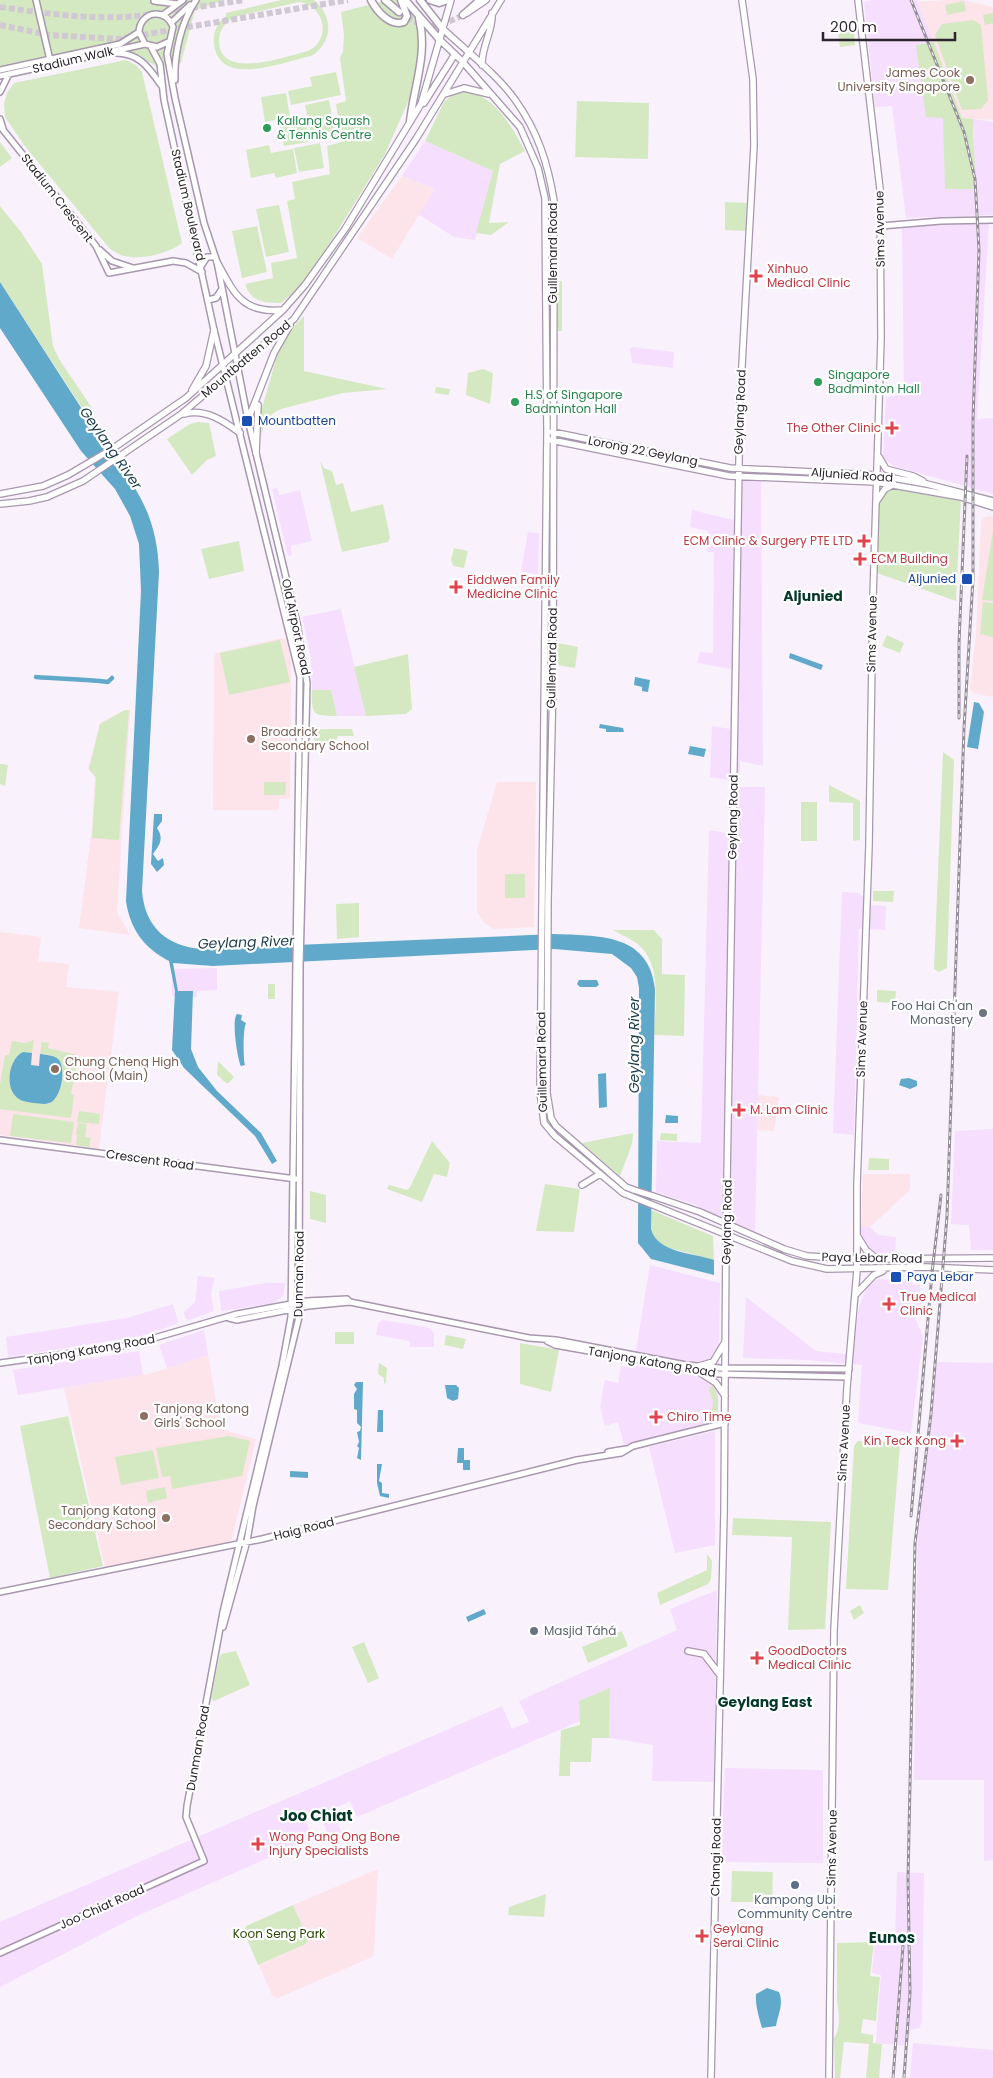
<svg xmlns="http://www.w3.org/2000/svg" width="993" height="2078" font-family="Poppins,sans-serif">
  <rect width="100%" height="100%" fill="#f9f2fc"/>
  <!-- built -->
  <path fill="#f5defe" d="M872,0H917L934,42L916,45L972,189L974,119L993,122V215L906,218L892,106L875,107L864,2Z
    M425,141L493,171L475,240L454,237L418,214L435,189L402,176Z
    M989,223L977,419L993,418V494L894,466L883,459L886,398L904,393L902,227Z
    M633,347L674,352L673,368L632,363L630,349Z
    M742,480H761L763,766L740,761V787H765L755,1231L699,1210V1206L656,1192L657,1141L701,1143L709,830L738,835L729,780L710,777L712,726L730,729L731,669L697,663L700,652L713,653L714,552H707L708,531L690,527L692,510L742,522Z
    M277,488L279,495L300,490L312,541L291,546L292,555L288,556L272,489Z
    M528,532L539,533L538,575L521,571Z
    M341,609L366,716H337L331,691L312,690L311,657L302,617Z
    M842,892L859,893L871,905L886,906L885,930L859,929L854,1135L833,1133Z
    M217,968V990L197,991V997L172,996V969Z
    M993,1129V1250H971L969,1225L951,1224L955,1131Z
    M861,1227H870L878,1235L896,1237L895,1256L873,1254L861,1240Z
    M650,1265L720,1283L718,1424L624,1445L618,1422L605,1426L600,1406L605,1380L618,1383L621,1366L633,1368Z
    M198,1276L215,1278L211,1294L214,1311L189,1320L185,1318L184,1312L195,1302Z
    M876,1279L912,1281L913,1285H920V1299H923L922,1303L911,1309L923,1336L911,1433L858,1423L862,1365L806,1360L743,1358L746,1297L816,1351L853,1355L859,1307L867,1286Z
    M266,1283H285L284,1293L281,1298L273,1303L223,1311L221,1310L219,1291Z
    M173,1304L178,1321L177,1324L141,1336L8,1357L6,1337L127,1318Z
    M383,1320L430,1328L434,1333V1347H410V1341L376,1335L378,1323Z
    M204,1330L208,1355L167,1368L159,1345Z
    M139,1351L143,1375L18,1395L13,1370Z
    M937,1362L993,1363V1860L984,1861V1780H914L918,1506Z
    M715,1431V1545L675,1553L649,1447Z
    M717,1590L714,1782L652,1781L653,1745L609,1738L610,1688L580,1701V1721L357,1817L350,1801L331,1810L344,1837L332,1844L320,1816L306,1822L313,1838L135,1917L0,1987V1922L502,1706L512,1729L529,1722L519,1701L677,1630L670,1609Z
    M725,1768L823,1770V1863L721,1862Z
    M897,1872L924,1873L922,2022L919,2028L910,2030L908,2046L876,2043L881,1975L872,1973L875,1942H895Z
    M913,2043L993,2050V2078H910Z"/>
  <!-- education -->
  <path fill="#fde3ea" d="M944,0H963L993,7V120L962,118L918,2Z
    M402,176L435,189L392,259L357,238Z
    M990,516L993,517V697L973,693L970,688L976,635L981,521L985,517Z
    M282,638L287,641L291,663L290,799H279V810H213L214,657L216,653Z
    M125,710H130L117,912L130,935L79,928L92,827L95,778L88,769L100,723Z
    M497,782H536L534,927L494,929L484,923L477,911V850Z
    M0,932L41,937L38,961L69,964L66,987L119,992L99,1149L0,1135Z
    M758,1095L779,1097L774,1131L757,1130Z
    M863,1174H910V1190L870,1227H861Z
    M208,1355L221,1429L256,1439L232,1539L229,1542L105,1567L64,1388L152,1373Z
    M378,1869L374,1954L372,1957L278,1998L273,1997L259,1965L306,1944L307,1939L293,1905Z"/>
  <!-- green -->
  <path fill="#d4e9c2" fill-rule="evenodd" d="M0,0H226L195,10L181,63L157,67L143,58L125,54L0,80Z
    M281,0H314C334,16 333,43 311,56C283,62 218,89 214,43C213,32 217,23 226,16V13ZM299,2C325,6 332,39 308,51C286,56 221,81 219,42C219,29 225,23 235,17Z
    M388,0H405L419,18L420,71L412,93L385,154L306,282L281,303C264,303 251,302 245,284L273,278L271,263L297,258L287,201L295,199L292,182L330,174L327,146L342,142L336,104L346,101L340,58L343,51L344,35L341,12Z
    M964,1L966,11L947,15L945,5Z
    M993,13V23L985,25L983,15Z
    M973,20L981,25L988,100L981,109L962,110L935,35L942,24Z
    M854,29L855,45L840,47L838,31Z
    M934,42L962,118L974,119L973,136L977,189H945L943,118L926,117L916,45Z
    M126,60L136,65L142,72L182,243C168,254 141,260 124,256C119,255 114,251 110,249L24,145L5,117L4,104L7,93L14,83Z
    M336,72L341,95L291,105L288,91L312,86L310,77Z
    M470,91C499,102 511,126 525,151L500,164L489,223L509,222L491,235L476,233L493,171L425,141L444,102L454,93Z
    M286,93L290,117L265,122L261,97Z
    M329,100L336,135L312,140L305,105Z
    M577,101L649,103L648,159L575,157Z
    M305,117L309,142L284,146L279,122Z
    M0,142L12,158L0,167Z
    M320,143L324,168L299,172L294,148Z
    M269,145L271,153L293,149L297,173L276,178L274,173L251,178L246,150Z
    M725,202L747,203L746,231L725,230Z
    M279,205L289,252L266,257L256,209Z
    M0,206L21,232L42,264L53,346L59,359L92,408L86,414L0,282Z
    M257,226L267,272L242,278L232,231Z
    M558,281H562V331H557Z
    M304,316V371L387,389L343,393L281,409C267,415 261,426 262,441L260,415L277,356L291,329Z
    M483,369L493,373L490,404L466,395L468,373Z
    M436,387L450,389L449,395L435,393Z
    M198,422L209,423L216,456L207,460L192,475L167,439L190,424Z
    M320,461L324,468L332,471L336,485L343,483L351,512L383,504L390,537L388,542L342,552Z
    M876,482L961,497L956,601L874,572Z
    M993,531V601L982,600Z
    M239,541L244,571L209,579L201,549Z
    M454,548L468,551L464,568L453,566L451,560Z
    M983,602L993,603V637L980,634Z
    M887,635L904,643L900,653L882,646Z
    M280,640L290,682L229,695L220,653Z
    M553,642L578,647L575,668L552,664Z
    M408,654L412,709L406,714L366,716L354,667Z
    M312,690H331L337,716C313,716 311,715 312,690Z
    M125,710H129L119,840L92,838L96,777L89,769L100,724Z
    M321,729H352L354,736H338L333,748L329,745L314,744V735Z
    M943,752L954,760L947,968L939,972L934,969Z
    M0,764L8,765L5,786L0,784Z
    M264,782H286L285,795H264Z
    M829,785L860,801V840L853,841V803L829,802Z
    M801,802H817V841H801Z
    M505,874H525V898H505Z
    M873,891H894L893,902L873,901Z
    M359,903V937L337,939L336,904Z
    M613,930H654L662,939V974L685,975L684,1036L654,1035C655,1008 662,967 640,946C632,939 622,935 613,930Z
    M268,984H275V999H268Z
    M877,990L896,991L895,1003L877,1002Z
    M34,1040L32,1053C21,1052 17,1055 12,1066L22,1101L48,1104L58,1096L51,1055L40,1054L42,1042L49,1043L48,1048L78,1055L71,1094L74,1095L71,1118L0,1109V1084L5,1055H9L12,1041L25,1043Z
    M218,1061L234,1077L229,1083H226L217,1075Z
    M79,1111L100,1114L99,1124L77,1122Z
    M13,1114L74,1122L71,1143L10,1136Z
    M78,1123L87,1124L85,1137L91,1138L89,1147L76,1145L77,1136H80L76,1135Z
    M633,1133L632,1144L620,1176L582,1143Z
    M661,1133L677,1134V1141L660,1140Z
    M432,1141L450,1163L447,1177L434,1174L422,1202L387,1189L389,1185L407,1190L410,1187Z
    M869,1158L889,1159V1170H868Z
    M545,1184L580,1189L574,1232L536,1231Z
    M310,1191L326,1195V1223L310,1219Z
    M651,1210L713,1236L714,1260L662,1246C649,1236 650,1224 651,1210Z
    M335,1332H354V1344H335Z
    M446,1335L466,1339L463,1349L444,1345Z
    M520,1343L559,1350L551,1392L520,1384Z
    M379,1363L387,1368L386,1382L384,1384V1378L378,1374Z
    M713,1384L718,1398V1419L712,1411L713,1401L709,1390Z
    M68,1416L103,1566L50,1578L20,1426Z
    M229,1436L250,1441L242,1476L172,1489L170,1476L162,1477L156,1448Z
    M858,1441L896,1442L900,1445L888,1590L846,1589L854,1446Z
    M153,1450L159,1478L121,1485L115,1457Z
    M165,1487L167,1498L148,1503L146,1491Z
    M733,1518L831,1522L825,1629L788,1630L792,1537L732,1535Z
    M707,1554L712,1561L711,1579L708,1584L660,1605L657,1593L707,1570Z
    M860,1605L864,1613L854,1620L850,1611Z
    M622,1631L628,1646L588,1663L582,1647Z
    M364,1642L379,1678L368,1683L352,1647Z
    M236,1651L250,1685L214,1701L211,1699L219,1658L221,1654Z
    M610,1688L609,1738H592L591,1762H570V1776H559L561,1730L580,1725L579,1701Z
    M732,1871L773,1872L772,1902H731Z
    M546,1894L544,1917L508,1915L509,1907Z
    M293,1905L308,1939L306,1944L258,1965L244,1932L246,1926Z
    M874,1942L870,1976L880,1977L876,2021L863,2019L861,2033L873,2035V2043L882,2044L879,2078H866L869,2044L844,2042L840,2078H835L834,2038C841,2029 839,2012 837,2001V1943Z"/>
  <!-- water -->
  <path fill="#60a9cb" d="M0,282L118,465C145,497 158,530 159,572L142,891C145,928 168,947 203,949L554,934C596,936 649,932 655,989L651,1229C657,1253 694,1253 714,1260V1275L651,1259L638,1243L639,988L637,977L631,968L612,954L554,949L213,966L173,963L178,991H193L191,1049L198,1067L217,1091L261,1133L277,1161L272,1164L255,1136L184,1068L172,1050L175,991L169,961C144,948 130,929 126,901L141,591L139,544L130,516L115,489L81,451L0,328Z
    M790,653L823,665L821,670L789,658Z
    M635,677L650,680L648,692L642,691V687L634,685Z
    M974,702L979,703L984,712L978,749L967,747Z
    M600,724L623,728L624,732H606V729L599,728Z
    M690,746L706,749L704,757L688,754Z
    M154,814H162V821L157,828C164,838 160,845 153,854L158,861L163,858L164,865L157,872L151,864Z
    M579,980H597L599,985L596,987H580L577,984Z
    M237,1014L242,1015L241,1020L246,1023C243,1028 243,1059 245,1065L241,1066C238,1061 231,1020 237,1014Z
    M23,1052L32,1053L31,1065L39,1066L40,1054C46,1055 54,1055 58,1059C67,1068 61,1100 49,1103C44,1105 39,1103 34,1103C29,1102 23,1102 19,1099C4,1090 8,1059 23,1052Z
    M606,1073L607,1107L599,1108L598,1074Z
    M909,1078L917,1081V1086L910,1089L899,1085L901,1079Z
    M666,1115L678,1116V1123H665Z
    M356,1382H363L361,1460L357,1458L359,1448L357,1446L359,1442L357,1432L360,1431L361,1427L357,1423V1410L354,1409V1394L357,1389L354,1385Z
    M445,1385H456L459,1388L458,1399L453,1401L447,1398Z
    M378,1410H383V1432H377Z
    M458,1448H464V1460H470V1470H463V1463H457Z
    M377,1464H382L379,1481L382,1483V1493L389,1494V1498L380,1496L377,1483Z
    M290,1471L308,1472V1478L290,1477Z
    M484,1609L486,1614L468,1622L466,1617Z
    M767,1988L779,1992C784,2004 778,2014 776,2026L762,2028C759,2017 755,2005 756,1994Z"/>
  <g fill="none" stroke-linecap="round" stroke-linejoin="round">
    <!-- canal -->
    <path stroke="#60a9cb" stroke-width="4.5" d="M36,677C60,679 83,679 108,682L112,678"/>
    <!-- highway-tunnel -->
    <path stroke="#d0c9d3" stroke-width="6" stroke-dasharray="6 3" stroke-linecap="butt" d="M0,7C50,14 103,22 153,14
      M165,12L245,0
      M399,12C424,30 436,29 463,15
      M0,25L49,35L118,39L348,0"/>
    <defs>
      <path id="secondary" d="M36,0L50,60
        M154,1L178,4
        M163,15L183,0
        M171,23L190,5
        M168,42L157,47L145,44L139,32C140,11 166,7 173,27L167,54L175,98L204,223L217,262L248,420L297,623L307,683L300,966L299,1317L253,1506L247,1541L223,1627
        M113,53C138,52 148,66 161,85
        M0,70L120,44L139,32
        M0,76L145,44
        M175,80C174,54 181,22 196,0
        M0,92L9,74
        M0,119L3,129
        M0,126L96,246L109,273L173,261L186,263L202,272
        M881,226L941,221L993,220
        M100,250L112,261L133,268
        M201,266L207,257H215
        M208,300L216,298L222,289
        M0,1140L296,1179
        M229,1318L237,1320L308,1306L350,1302L529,1338L556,1340L686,1365L720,1368L849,1369
        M547,1341L555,1345L719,1374L848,1377
        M0,1363L130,1345L237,1314L307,1301L347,1299L350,1302
        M608,1452L626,1449
        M0,1592L262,1539L577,1460L621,1453L633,1446L725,1423
        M0,1953L204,1861L186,1817L187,1806L223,1612L282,1366L291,1317L300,677L214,330L164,100L160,64L151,47"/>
      <path id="primary" d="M467,13L486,0
        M442,28C466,51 497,74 516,101C538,132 548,164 554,201L553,681L548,900L547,1093L551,1118L556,1126L626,1187L634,1190
        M440,40L462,61L520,127L538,168L545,198L547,432L540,1092L544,1123L555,1136L623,1193L792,1261L827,1269L926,1267L993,1270
        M482,65C481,48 494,28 492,13
        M445,94L464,88L489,94
        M424,103L455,54
        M217,262C234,293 242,314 283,310
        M192,390L206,366L214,330
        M184,414C205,408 224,421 240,433
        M248,420L274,353L290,325
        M552,432L730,468L876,475L927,484L993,501
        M551,440L729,476L876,482L961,497L993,507
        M256,453L258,405
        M879,457L886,469L913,476L923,481
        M0,494L43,486L68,475L112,449L186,398L283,310L305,285L345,229L421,104L451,0
        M876,502L885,489L894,484
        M0,504L29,501L47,497L83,481L180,415L294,319L416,139L501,0
        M582,1185L600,1174
        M653,1196L700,1212L784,1249L807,1256L857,1259L993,1258
        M858,1237L866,1250L877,1259
        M855,1295L874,1275L883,1271
        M699,1366L713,1362L725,1342
        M699,1372L716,1383L725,1396
        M688,1651L704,1654L720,1675
        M711,2078L724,1513L726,1240L740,402L754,145L753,79L742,0
        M829,2078L834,1630L847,1387L857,1270V1185L869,845L873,598L881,338L880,189L858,0"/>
      <path id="highway" d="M371,0C377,11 390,27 404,22L407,16L401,0
        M385,0L399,12
        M420,0L442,28
        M430,0L439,3L448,0
        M406,1L440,40
        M463,15L480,0
        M410,121C414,86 428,54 419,18"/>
    </defs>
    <!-- secondary casing -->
    <use href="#secondary" stroke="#a897ae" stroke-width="8"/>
    <!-- primary casing -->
    <use href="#primary" stroke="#a897ae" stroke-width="8"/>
    <!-- highway casing -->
    <use href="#highway" stroke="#a897ae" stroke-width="9"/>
    <!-- secondary -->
    <use href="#secondary" stroke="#fff" stroke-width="5"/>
    <!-- primary -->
    <use href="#primary" stroke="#fff" stroke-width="5.5"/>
    <!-- highway -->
    <use href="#highway" stroke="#fff" stroke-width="6"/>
    <defs>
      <path id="rail" d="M959,718V643L967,456
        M911,1516L932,1273L941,1195
        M893,2078L903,1946
        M904,2078L910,1993L908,1880L915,1543L931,1414L947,1216L964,728L973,579V419L979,250L975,179L964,132L911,0"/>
    </defs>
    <!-- rail casing -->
    <use href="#rail" stroke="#968f99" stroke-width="3"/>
    <!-- rail -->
    <use href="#rail" stroke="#fff" stroke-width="1" stroke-dasharray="4" stroke-linecap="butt"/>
    <defs>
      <path id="primary-bridge" d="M634,1190L653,1196"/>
    </defs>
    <!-- primary-bridge casing -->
    <use href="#primary-bridge" stroke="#a897ae" stroke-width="8" stroke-linecap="butt"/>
    <!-- primary-bridge -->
    <use href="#primary-bridge" stroke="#fff" stroke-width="5.5"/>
  </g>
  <!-- markers -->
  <g fill="#8d6e63" stroke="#fff" stroke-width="2">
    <circle cx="970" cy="80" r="5"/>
    <circle cx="251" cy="739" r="5"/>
    <circle cx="55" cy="1069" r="5"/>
    <circle cx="144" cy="1416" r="5"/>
    <circle cx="166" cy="1518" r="5"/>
  </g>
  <g fill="#2e9e5b" stroke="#fff" stroke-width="2">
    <circle cx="267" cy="128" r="5"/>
    <circle cx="818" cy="382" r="5"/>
    <circle cx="515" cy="402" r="5"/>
  </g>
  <g fill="#e0444e" stroke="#fff" stroke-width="2">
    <path d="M753.5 268.5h5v5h5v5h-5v5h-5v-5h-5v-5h5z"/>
    <path d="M889.5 420.5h5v5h5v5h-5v5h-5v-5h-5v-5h5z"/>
    <path d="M861.5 533.5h5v5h5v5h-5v5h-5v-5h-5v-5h5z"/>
    <path d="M857.5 551.5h5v5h5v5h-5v5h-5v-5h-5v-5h5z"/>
    <path d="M453.5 579.5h5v5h5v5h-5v5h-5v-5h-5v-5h5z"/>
    <path d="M736.5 1102.5h5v5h5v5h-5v5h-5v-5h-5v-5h5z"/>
    <path d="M886.5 1296.5h5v5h5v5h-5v5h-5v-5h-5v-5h5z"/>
    <path d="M653.5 1409.5h5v5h5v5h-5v5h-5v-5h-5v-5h5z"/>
    <path d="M954.5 1433.5h5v5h5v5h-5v5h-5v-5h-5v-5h5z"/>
    <path d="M754.5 1650.5h5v5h5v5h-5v5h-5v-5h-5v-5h5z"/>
    <path d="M255.5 1836.5h5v5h5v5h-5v5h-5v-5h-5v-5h5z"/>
    <path d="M699.5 1928.5h5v5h5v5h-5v5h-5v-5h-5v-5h5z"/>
  </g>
  <g fill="#1a4fb4" stroke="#fff" stroke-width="2">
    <rect x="241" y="415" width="12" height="12" rx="2.5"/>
    <rect x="961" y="573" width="12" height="12" rx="2.5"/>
    <rect x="890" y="1271" width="12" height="12" rx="2.5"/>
  </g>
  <g fill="#6b7280" stroke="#fff" stroke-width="2">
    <circle cx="983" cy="1013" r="5"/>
    <circle cx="534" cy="1631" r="5"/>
  </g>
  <circle fill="#5c6f8a" stroke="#fff" stroke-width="2" cx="795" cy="1885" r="5"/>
  <g text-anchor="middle" stroke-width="4.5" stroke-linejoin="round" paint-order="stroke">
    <!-- street labels -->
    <g font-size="12" fill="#2c252e" stroke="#fff">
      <text transform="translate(73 60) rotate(-13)" y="4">Stadium Walk</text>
      <text transform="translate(57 198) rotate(52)" y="4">Stadium Crescent</text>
      <text transform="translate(188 205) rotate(77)" y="4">Stadium Boulevard</text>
      <text transform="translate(880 229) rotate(-91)" y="4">Sims Avenue</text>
      <text transform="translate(553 253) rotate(-90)" y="4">Guillemard Road</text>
      <text transform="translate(246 359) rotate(-40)" y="4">Mountbatten Road</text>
      <text transform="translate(740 412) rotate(-88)" y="4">Geylang Road</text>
      <text transform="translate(643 451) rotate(11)" y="4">Lorong 22 Geylang</text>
      <text transform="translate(852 475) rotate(4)" y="4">Aljunied Road</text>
      <text transform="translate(296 627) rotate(78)" y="4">Old Airport Road</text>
      <text transform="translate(872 634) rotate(-89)" y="4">Sims Avenue</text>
      <text transform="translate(552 658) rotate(-89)" y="4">Guillemard Road</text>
      <text transform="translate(733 817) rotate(-89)" y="4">Geylang Road</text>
      <text transform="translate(862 1039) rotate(-88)" y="4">Sims Avenue</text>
      <text transform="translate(542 1062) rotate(-91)" y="4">Guillemard Road</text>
      <text transform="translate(150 1160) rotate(8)" y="4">Crescent Road</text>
      <text transform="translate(727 1222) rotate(-89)" y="4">Geylang Road</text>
      <text transform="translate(872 1258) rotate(1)" y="4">Paya Lebar Road</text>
      <text transform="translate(299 1274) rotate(-89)" y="4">Dunman Road</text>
      <text transform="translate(91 1350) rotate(-10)" y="4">Tanjong Katong Road</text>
      <text transform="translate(652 1362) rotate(10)" y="4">Tanjong Katong Road</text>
      <text transform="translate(844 1443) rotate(-87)" y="4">Sims Avenue</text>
      <text transform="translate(304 1529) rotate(-14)" y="4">Haig Road</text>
      <text transform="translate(198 1748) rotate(-80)" y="4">Dunman Road</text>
      <text transform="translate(832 1848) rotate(-89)" y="4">Sims Avenue</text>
      <text transform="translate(716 1857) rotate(-89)" y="4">Changi Road</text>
      <text transform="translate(102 1907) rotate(-24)" y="4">Joo Chiat Road</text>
    </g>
    <!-- education labels -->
    <g font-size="12" fill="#785e54" stroke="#fff" text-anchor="start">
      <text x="960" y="77" text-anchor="end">James Cook<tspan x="960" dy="14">University Singapore</tspan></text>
      <text x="261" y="736">Broadrick<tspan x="261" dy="14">Secondary School</tspan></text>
      <text x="65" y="1066">Chung Cheng High<tspan x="65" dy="14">School (Main)</tspan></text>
      <text x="154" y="1413">Tanjong Katong<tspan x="154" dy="14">Girls' School</tspan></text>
      <text x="156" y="1515" text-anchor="end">Tanjong Katong<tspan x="156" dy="14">Secondary School</tspan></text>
    </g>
    <!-- leisure labels -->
    <g font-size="12" fill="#27864d" stroke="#fff" text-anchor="start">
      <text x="277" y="125">Kallang Squash<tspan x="277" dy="14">&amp; Tennis Centre</tspan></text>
      <text x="828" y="379">Singapore<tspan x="828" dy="14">Badminton Hall</tspan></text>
      <text x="525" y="399">H.S of Singapore<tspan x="525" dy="14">Badminton Hall</tspan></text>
    </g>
    <!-- health labels -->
    <g font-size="12" fill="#be3a42" stroke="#fff" text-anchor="start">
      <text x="767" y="273">Xinhuo<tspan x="767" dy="14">Medical Clinic</tspan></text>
      <text x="881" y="432" text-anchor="end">The Other Clinic</text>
      <text x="853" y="545" text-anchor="end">ECM Clinic &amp; Surgery PTE LTD</text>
      <text x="871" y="563">ECM Building</text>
      <text x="467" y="584">Eiddwen Family<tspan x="467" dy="14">Medicine Clinic</tspan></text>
      <text x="750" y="1114">M. Lam Clinic</text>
      <text x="900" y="1301">True Medical<tspan x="900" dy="14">Clinic</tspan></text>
      <text x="667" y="1421">Chiro Time</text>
      <text x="946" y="1445" text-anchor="end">Kin Teck Kong</text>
      <text x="768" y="1655">GoodDoctors<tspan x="768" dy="14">Medical Clinic</tspan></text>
      <text x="269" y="1841">Wong Pang Ong Bone<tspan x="269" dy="14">Injury Specialists</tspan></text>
      <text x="713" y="1933">Geylang<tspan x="713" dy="14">Serai Clinic</tspan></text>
    </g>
    <!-- transit labels -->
    <g font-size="12" fill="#164399" stroke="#fff" text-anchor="start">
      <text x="258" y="425">Mountbatten</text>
      <text x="956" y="583" text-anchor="end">Aljunied</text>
      <text x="907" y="1281">Paya Lebar</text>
    </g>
    <!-- worship labels -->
    <g font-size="12" fill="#5b616d" stroke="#fff" text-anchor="end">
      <text x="973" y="1010">Foo Hai Ch'an<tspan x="973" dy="14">Monastery</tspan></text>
      <text x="544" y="1635" text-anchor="start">Masjid Táhá</text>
    </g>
    <!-- service labels -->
    <g font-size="12" fill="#4e5e75" stroke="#fff">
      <text x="795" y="1904">Kampong Ubi<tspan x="795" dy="14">Community Centre</tspan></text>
    </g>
    <!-- park labels -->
    <g font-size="12" fill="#2c4705" stroke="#fff">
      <text x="279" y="1938">Koon Seng Park</text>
    </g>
    <!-- water labels -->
    <g font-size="14" font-style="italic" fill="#1b3d4c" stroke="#fff">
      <text transform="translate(111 448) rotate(55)" y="5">Geylang River</text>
      <text transform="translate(246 942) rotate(-2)" y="5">Geylang River</text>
      <text transform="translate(634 1045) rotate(-90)" y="5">Geylang River</text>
    </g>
    <!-- neighbourhood labels -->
    <g font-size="14" font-weight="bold" fill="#043929" stroke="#fff">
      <text x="813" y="601">Aljunied</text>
      <text x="765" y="1707">Geylang East</text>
    </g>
    <!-- quarter labels -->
    <g font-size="15" font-weight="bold" fill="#043929" stroke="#fff">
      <text x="316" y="1821">Joo Chiat</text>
      <text x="892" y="1943">Eunos</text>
    </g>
  </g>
  <!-- scale -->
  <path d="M823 32v8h132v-8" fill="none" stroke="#2c252e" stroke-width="2.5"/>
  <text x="830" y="32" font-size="15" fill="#2c252e" stroke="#ffffff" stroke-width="4" paint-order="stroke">200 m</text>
</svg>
